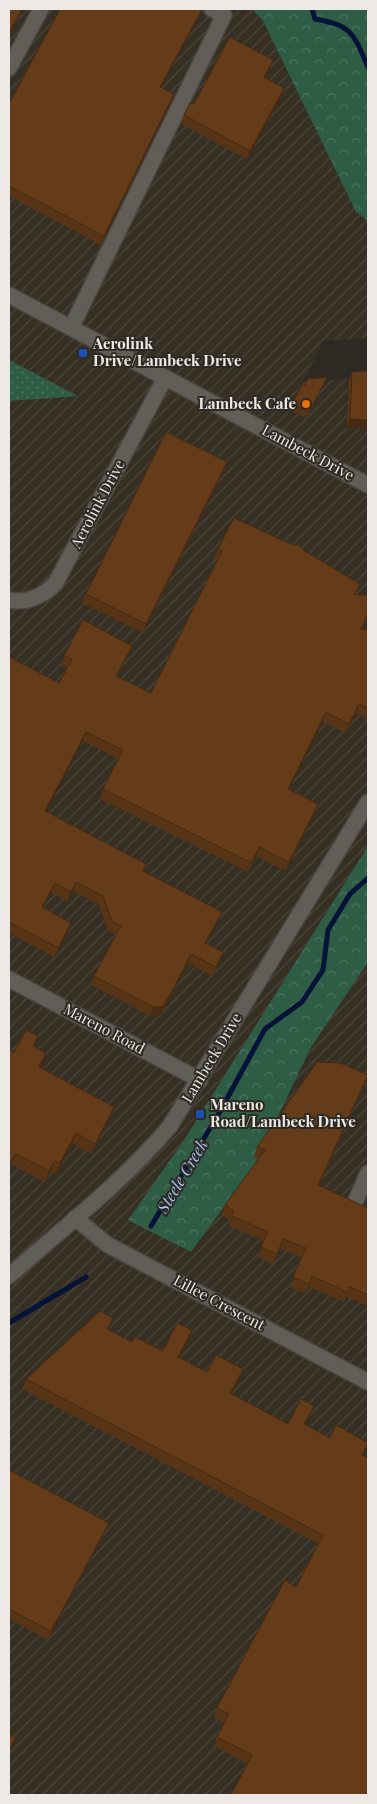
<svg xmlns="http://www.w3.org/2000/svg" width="377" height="1804" font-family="'Playfair Display',serif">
  <defs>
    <pattern id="industrial-furrows" width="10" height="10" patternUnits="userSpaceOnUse" patternTransform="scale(1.25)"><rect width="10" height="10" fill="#363024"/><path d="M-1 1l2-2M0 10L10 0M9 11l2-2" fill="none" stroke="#4a4439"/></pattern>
    <pattern id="grass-dots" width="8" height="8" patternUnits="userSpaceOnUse" patternTransform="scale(1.25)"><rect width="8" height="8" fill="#2e5c45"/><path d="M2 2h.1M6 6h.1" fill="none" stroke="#4c7360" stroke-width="1.8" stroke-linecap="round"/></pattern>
    <pattern id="park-crowns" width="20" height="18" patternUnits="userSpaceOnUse" patternTransform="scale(1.25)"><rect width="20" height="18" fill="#2e5c45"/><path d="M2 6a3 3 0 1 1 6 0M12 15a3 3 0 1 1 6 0" fill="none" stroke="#4c7360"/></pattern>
  </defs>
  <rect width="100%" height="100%" fill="#2d2a24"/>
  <!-- industrial -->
  <path fill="url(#industrial-furrows)" d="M9,9H252L263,21L356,212L368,221V338L323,341L303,382L368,377V1795H9V401L78,396L9,360Z"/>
  <!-- grass -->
  <path fill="url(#grass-dots)" d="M9,360L78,396L9,401Z"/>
  <!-- park -->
  <path fill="url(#park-crowns)" d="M252,9H368V221L356,212L263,21Z
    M368,846V962L310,1049L256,1163L191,1252L128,1220L184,1140Z"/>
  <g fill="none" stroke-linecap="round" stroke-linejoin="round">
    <!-- stream -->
    <path stroke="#041337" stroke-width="5" d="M312,9L315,19C353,25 354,35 368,67
      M151,1226L218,1115L265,1029L302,1002L323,970L328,930L350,894L368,878
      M9,1323L86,1277"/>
    <defs>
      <path id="minor" d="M9,68L41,9
        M9,295L368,485
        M71,328L224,15L212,9
        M9,600C26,604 43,596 55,584L165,378
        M9,979L200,1080
        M356,1200L368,1173
        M75,1218L108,1245L368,1382
        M9,1276C63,1228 123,1182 170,1126L368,802"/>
    </defs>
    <!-- minor casing -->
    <use href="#minor" stroke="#494641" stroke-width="18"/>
    <!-- minor -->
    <use href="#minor" stroke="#615d57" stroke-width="15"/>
  </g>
  <!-- wall -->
  <path fill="#573416" d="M201,12L161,87L171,103L101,245L9,196V104Z
    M273,60L270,69L265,78L284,88L281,97L247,159L181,124L184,115L194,104Z
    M368,371L347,428L349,380L352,372Z
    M327,377L324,383L306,418L290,410L292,404L304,386Z
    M223,471L143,633L82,603L86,594Z
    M218,549L304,551L357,593L356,595L362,629L368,630V719L356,713L346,733L323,722L289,789L318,804L315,813L286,871L256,856L248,872L100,799L103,789L118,759L83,741L46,811L144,871L218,921L206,943L223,952L220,962L213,976L188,963L162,1013L157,1017L150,1016L91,985L94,976L116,934L108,931L99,905L73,891L67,901L51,892L43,908L68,932L54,957L9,933V657L59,683L67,668L61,665L64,656L132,646L128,655L117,677L151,693L218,560L214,558Z
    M34,1047L43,1064L41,1068L114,1107L111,1117L91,1154L72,1143L56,1174L51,1171L45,1182L11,1164L14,1053Z
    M364,1085L319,1186L368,1208V1306L346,1296L344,1302L308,1286L305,1293L290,1287L302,1258L280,1248L273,1264L258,1257L264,1241L229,1226L230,1221L222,1215L225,1205L259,1159L254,1157L257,1147Z
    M110,1327L108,1329L132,1342L163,1351L189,1340L179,1358L207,1372L240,1378L231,1394L288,1424L314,1406L310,1415L305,1425L330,1438L368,1443L363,1455L368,1795L247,1764L214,1746L217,1737L224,1723L214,1717L217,1708L296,1587L319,1544L22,1389L26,1379Z
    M9,1470L105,1531L48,1640L9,1619Z"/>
  <!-- shaded-wall -->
  <path fill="#472a12" d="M22,9H23L9,36V33Z
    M202,9L201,12L157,95L160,87Z
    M273,60L270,69L261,86L264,77Z
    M284,88L281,97L247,159L250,151Z
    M174,94L171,103L101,245L104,236Z
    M350,419L368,420V429L347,428Z
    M227,462L223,471L143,633L146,624Z
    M368,614V617L358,638L361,629Z
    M132,646L128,655L112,686L116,676Z
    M359,704L356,713L346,733L349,724Z
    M326,712L323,722L285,798L288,789Z
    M86,732L83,741L42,820L45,811Z
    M318,804L315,813L286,871L289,862Z
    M259,847L256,856L248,872L252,863Z
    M76,882L73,891L67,901L71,892Z
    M55,883L51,892L38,917L42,907Z
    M222,912L218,921L202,952L205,943Z
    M71,923L68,932L54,957L58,948Z
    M223,952L220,962L213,976L216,967Z
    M191,954L188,963L162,1013L157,1017L150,1016L153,1007Z
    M46,1053L43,1064L36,1077L39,1067Z
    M368,1075L364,1085L314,1195L318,1185Z
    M114,1107L111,1117L91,1154L95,1144Z
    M76,1133L72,1143L56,1174L60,1163Z
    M15,1154L11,1164L9,1168V1165Z
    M54,1161L51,1171L45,1182L49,1171Z
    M192,1330L189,1340L175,1366L178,1357Z
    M243,1369L240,1378L227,1402L230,1393Z
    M314,1406L310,1415L300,1434L304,1424Z
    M109,1523L105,1531L48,1640L51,1631Z"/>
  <!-- building -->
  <path fill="#653c1a" stroke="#472a12" d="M9,9H22L9,33Z
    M60,9H202L160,87L174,94L104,236L9,186V104Z
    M230,37L273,60L264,77L284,88L250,151L184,115L190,103L194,104Z
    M368,371V420L350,419L352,372Z
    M327,377L309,412L292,404L302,385L304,386L308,379Z
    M166,432L227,462L146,624L86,594Z
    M234,518L293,545H299L304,551L360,584L354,595H368V614L361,629L368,630V708L359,704L349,724L326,712L288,789L318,804L289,862L259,847L252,863L103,789L123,750L86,732L45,811L146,864L143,871L222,912L205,943L223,952L216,967L191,954L165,1004L161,1007H153L94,976L121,926L112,921L103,896L76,882L71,892L55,883L42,907L71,923L58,948L9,922V657L59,683L72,659L64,656L83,620L132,646L116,676L151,693L222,551L218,549Z
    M26,1030L38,1036L33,1046L46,1053L39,1067L114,1107L95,1144L76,1133L60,1163L54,1161L49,1171L15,1154L9,1165V1050L14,1053Z
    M317,1062L340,1063L368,1075L318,1185L368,1208V1295L350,1287L347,1292L312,1276L309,1284L293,1277L306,1248L283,1239L277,1254L261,1247L268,1232L232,1216L234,1211L225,1205L265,1150L257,1147Z
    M100,1311L113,1318L107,1329L132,1342L135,1337L163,1351L177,1323L192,1330L178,1357L207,1372L216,1355L243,1369L230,1393L288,1424L301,1399L314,1406L304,1424L330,1438L336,1425L368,1443L362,1455L368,1458V1795H231L252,1755L217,1737L229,1714L217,1708L285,1580L296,1587L323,1535L26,1379Z
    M9,1470L109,1523L51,1631L9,1609Z
    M9,1735L15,1738L9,1750Z"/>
  <!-- markers -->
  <g fill="#1a4fb4" stroke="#2d2a24" stroke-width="2">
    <rect x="78" y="348" width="10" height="10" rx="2.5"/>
    <rect x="195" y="1109" width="10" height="10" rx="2.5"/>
  </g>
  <circle fill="#e8710a" stroke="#2d2a24" stroke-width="2" cx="306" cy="404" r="5"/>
  <g text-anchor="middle" stroke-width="4" stroke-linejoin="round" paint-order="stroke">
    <!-- poi labels -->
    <g font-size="15" font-weight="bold" fill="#ece9e6" stroke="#2d2a24" text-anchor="start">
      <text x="93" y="349">Aerolink<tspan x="93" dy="17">Drive/Lambeck Drive</tspan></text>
      <text x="296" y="409" text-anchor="end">Lambeck Cafe</text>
      <text x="210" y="1110">Mareno<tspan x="210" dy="17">Road/Lambeck Drive</tspan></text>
    </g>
    <!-- street labels -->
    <g font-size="15" fill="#ece9e6" stroke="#2d2a24">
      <text transform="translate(308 453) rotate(28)" y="5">Lambeck Drive</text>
      <text transform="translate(98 504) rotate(-62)" y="5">Aerolink Drive</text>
      <text transform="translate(104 1029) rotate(28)" y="5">Mareno Road</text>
      <text transform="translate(212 1058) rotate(-59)" y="5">Lambeck Drive</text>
      <text transform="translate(219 1303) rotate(28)" y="5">Lillee Crescent</text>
    </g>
    <!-- water labels -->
    <g font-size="16" font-style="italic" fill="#a8c5fb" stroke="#2d2a24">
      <text transform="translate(182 1176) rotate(-59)" y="6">Steele Creek</text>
    </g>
  </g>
  <!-- border -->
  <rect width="377" height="1804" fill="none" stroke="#ece9e6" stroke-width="20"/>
</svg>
